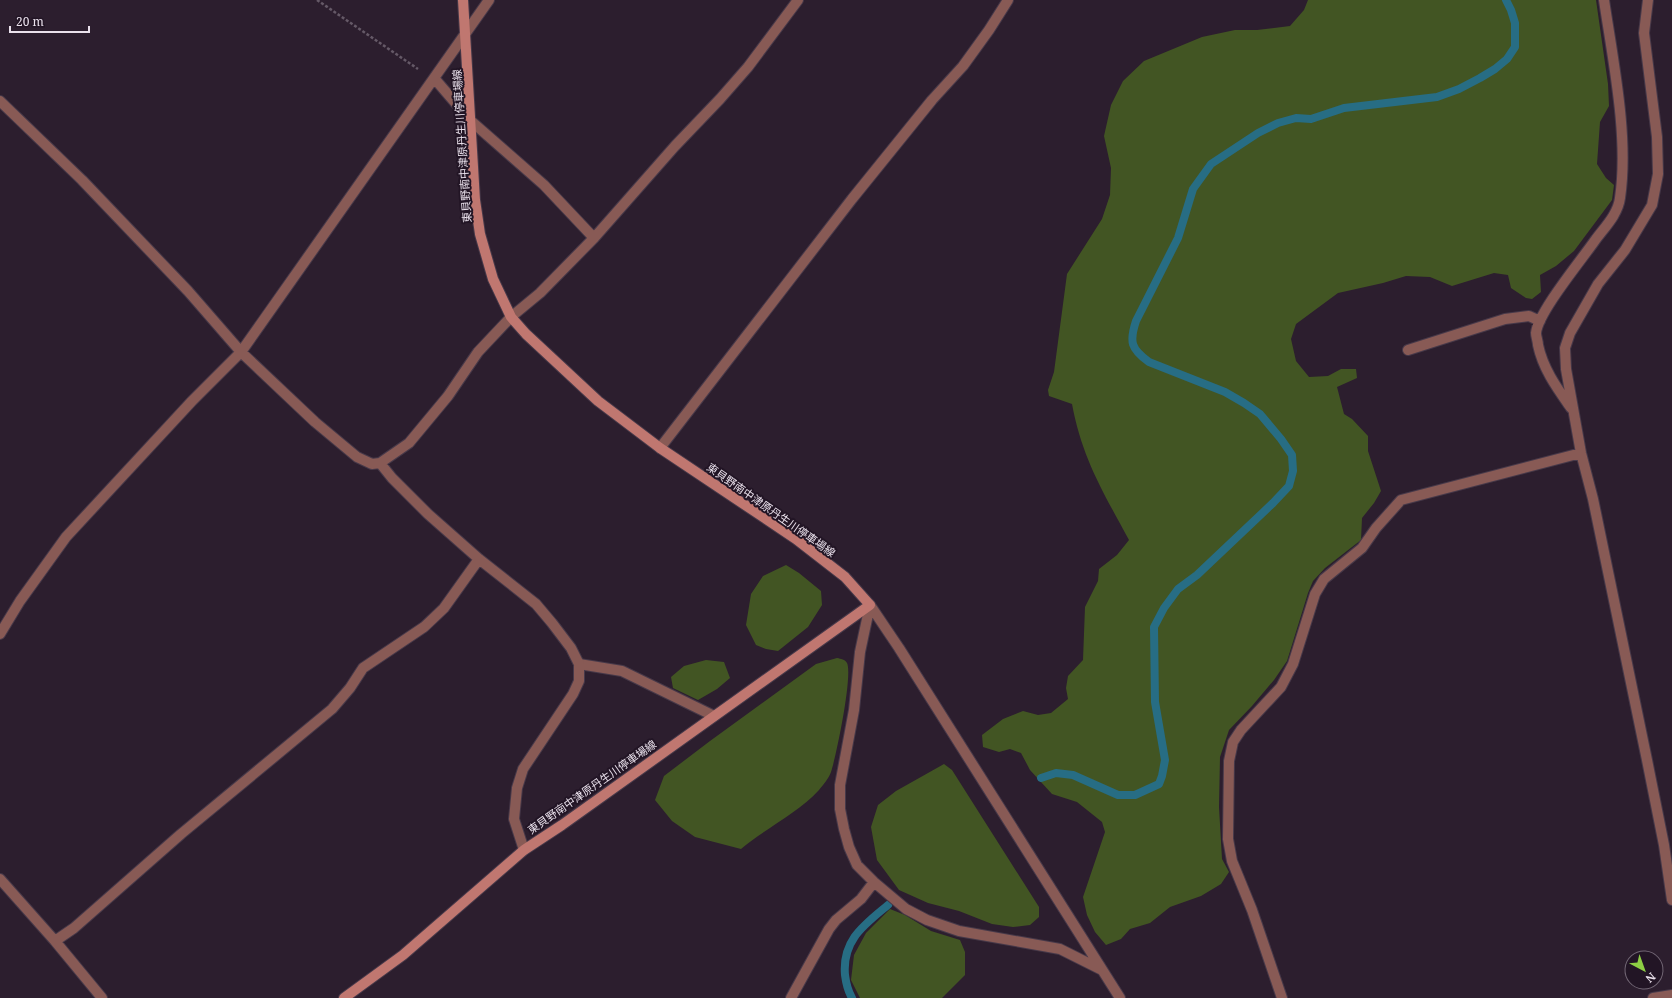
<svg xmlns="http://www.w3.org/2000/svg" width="1672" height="998" font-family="'Noto Serif','Noto Sans JP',serif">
  <rect width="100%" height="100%" fill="#2c1e2e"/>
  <!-- forest -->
  <path fill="#425523" d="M1308,0H1596L1608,84L1609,106L1600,122L1597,164L1606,178L1614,185L1612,200L1574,251L1556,266L1540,275L1541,292L1532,299L1526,298L1511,288L1508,275L1494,273L1452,286L1430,277L1406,276L1383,283L1338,293L1296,324L1291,339L1296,361L1309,377L1328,376L1341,369H1356L1357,378L1337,387L1344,414L1352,419L1368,436V451L1381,491L1374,503L1362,518L1361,540L1325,568L1313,581L1308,593L1287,661L1274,680L1252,706L1229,730L1220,757L1219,807L1222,859L1229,872L1221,884L1201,896L1170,907L1150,923L1130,929L1121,939L1106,945L1095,932L1087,915L1083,897L1105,832L1102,822L1077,802L1052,794L1030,770L1021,753L1010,749L999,752L983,747L982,735L1003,719L1023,711L1038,715L1051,713L1068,699L1066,688L1068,676L1083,660L1085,607L1098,581L1099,569L1117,555L1129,540C1103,492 1082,458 1072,404L1049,396L1048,390L1054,372L1067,274L1102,219L1110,195L1111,168L1104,136L1111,105L1123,81L1144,61L1202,37L1235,30H1257L1290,26L1304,10Z
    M786,565L799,573L821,591L822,605L808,627L778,651L766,649L756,645L746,625L751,594L763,576Z
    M837,658C841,659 845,659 847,663C853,675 836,757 831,772C829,778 823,785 819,790C798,813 766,828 741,849L695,837L672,821L655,800L664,776L710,741L816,664Z
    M706,660L724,662L730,678L717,689L698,700L673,688L671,677L684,666Z
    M944,764L952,770L1039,907V917L1030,925L1013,927L992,924L959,911L928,903L899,890L877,860L871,827L878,805L896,791Z
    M890,909L905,915L931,931L960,940L965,952V975L942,998H860L851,980L854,955L866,933Z"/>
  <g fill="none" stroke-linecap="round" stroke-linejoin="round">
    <!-- stream -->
    <path stroke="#276d84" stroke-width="8" d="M1041,778L1056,773L1073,775L1118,795H1135L1159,784L1162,776L1165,760L1155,702L1154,627L1164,608L1178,589L1197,575L1273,503L1289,486L1293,471L1292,455L1281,439L1260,414L1244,403L1225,392L1149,362C1131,349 1129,342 1136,321L1178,238L1193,189L1211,164L1258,133L1278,123L1296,118L1311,119L1344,108L1437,97L1459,89L1480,78L1495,69L1507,59L1515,47V23L1511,10L1506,0
      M852,998C848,991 846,983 845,975C842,940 864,925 888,905"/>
    <defs>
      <path id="lane" d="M579,664L622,671L714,716"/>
      <path id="street" d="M1648,0L1644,33L1657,137L1658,174L1652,205L1625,250L1598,284L1570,333L1565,348L1566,369L1581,453L1593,499L1647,760L1664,845L1672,900
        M434,78L471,121L544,185L594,238
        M0,101L82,180L188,291L241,352L315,422L357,457L372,464L380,463L409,443L448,396L478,352L511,317L540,293L594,238L675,146L720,99L748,67L798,0
        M1408,350L1505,319L1529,316L1540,321
        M1571,408C1557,388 1543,369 1538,345C1538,341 1536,337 1536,333C1538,312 1583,258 1596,239C1605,227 1618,214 1620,198C1629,137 1613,61 1604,0
        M660,448L852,199L932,100L963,66L989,30L1008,0
        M380,463L392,478L428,514L479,559L536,604L552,623L571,648L579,664V681L573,694L523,769L517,788L514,819L524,850
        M870,605L860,652L854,710L840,785V809L844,829L849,847L857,865L874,882L906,909L927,920L959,931L1060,949L1100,969
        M870,605L899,648L1120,998
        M0,634L20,601L66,537L192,401L241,352L489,0
        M0,879L55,941L102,998
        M55,941L74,928L181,834L332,709L350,688L363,668L424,627L444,608L479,559
        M791,998L829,929L836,920L861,899L874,882
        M1282,998L1252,910L1232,861L1228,839L1229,761L1233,742L1241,730L1281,687L1293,664L1315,594L1324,579L1362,548L1376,528L1401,500L1581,453
        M1653,998L1672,995"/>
      <path id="secondary" d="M344,998L403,955L524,850L562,825L870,605L845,577L796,539L660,448L598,401L526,334L511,317L493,279L480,234L475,200L463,0"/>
    </defs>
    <!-- lane casing -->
    <use href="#lane" stroke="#473949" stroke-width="12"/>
    <!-- street casing -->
    <use href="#street" stroke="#473949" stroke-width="12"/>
    <!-- secondary casing -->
    <use href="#secondary" stroke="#473949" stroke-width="12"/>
    <!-- path -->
    <path stroke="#655967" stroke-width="2.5" stroke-dasharray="3 2" stroke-linecap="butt" d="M317,0L418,69"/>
    <!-- lane -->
    <use href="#lane" stroke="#885a55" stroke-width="10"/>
    <!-- street -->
    <use href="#street" stroke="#885a55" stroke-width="10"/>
    <!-- secondary -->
    <use href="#secondary" stroke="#c07770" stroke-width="10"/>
  </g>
  <g text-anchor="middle" stroke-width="4" stroke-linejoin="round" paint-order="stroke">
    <!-- street labels -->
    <g font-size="11" fill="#eae1ec" stroke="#221525">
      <text transform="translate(462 146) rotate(-94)" y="4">東貝野南中津原丹生川停車場線</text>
      <text transform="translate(771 510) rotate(35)" y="4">東貝野南中津原丹生川停車場線</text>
      <text transform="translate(592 787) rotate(-35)" y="4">東貝野南中津原丹生川停車場線</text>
    </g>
  </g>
  <!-- north arrow -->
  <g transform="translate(1644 970) rotate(139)"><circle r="19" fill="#221525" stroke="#726775"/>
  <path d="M0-3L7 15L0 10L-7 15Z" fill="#8dce44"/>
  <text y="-6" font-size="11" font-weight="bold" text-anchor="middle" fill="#eae1ec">N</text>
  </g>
  <!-- scale -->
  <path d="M10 26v6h79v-6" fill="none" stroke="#eae1ec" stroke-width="2"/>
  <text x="16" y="26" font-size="12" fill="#eae1ec" stroke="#221525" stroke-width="3" paint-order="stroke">20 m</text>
</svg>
